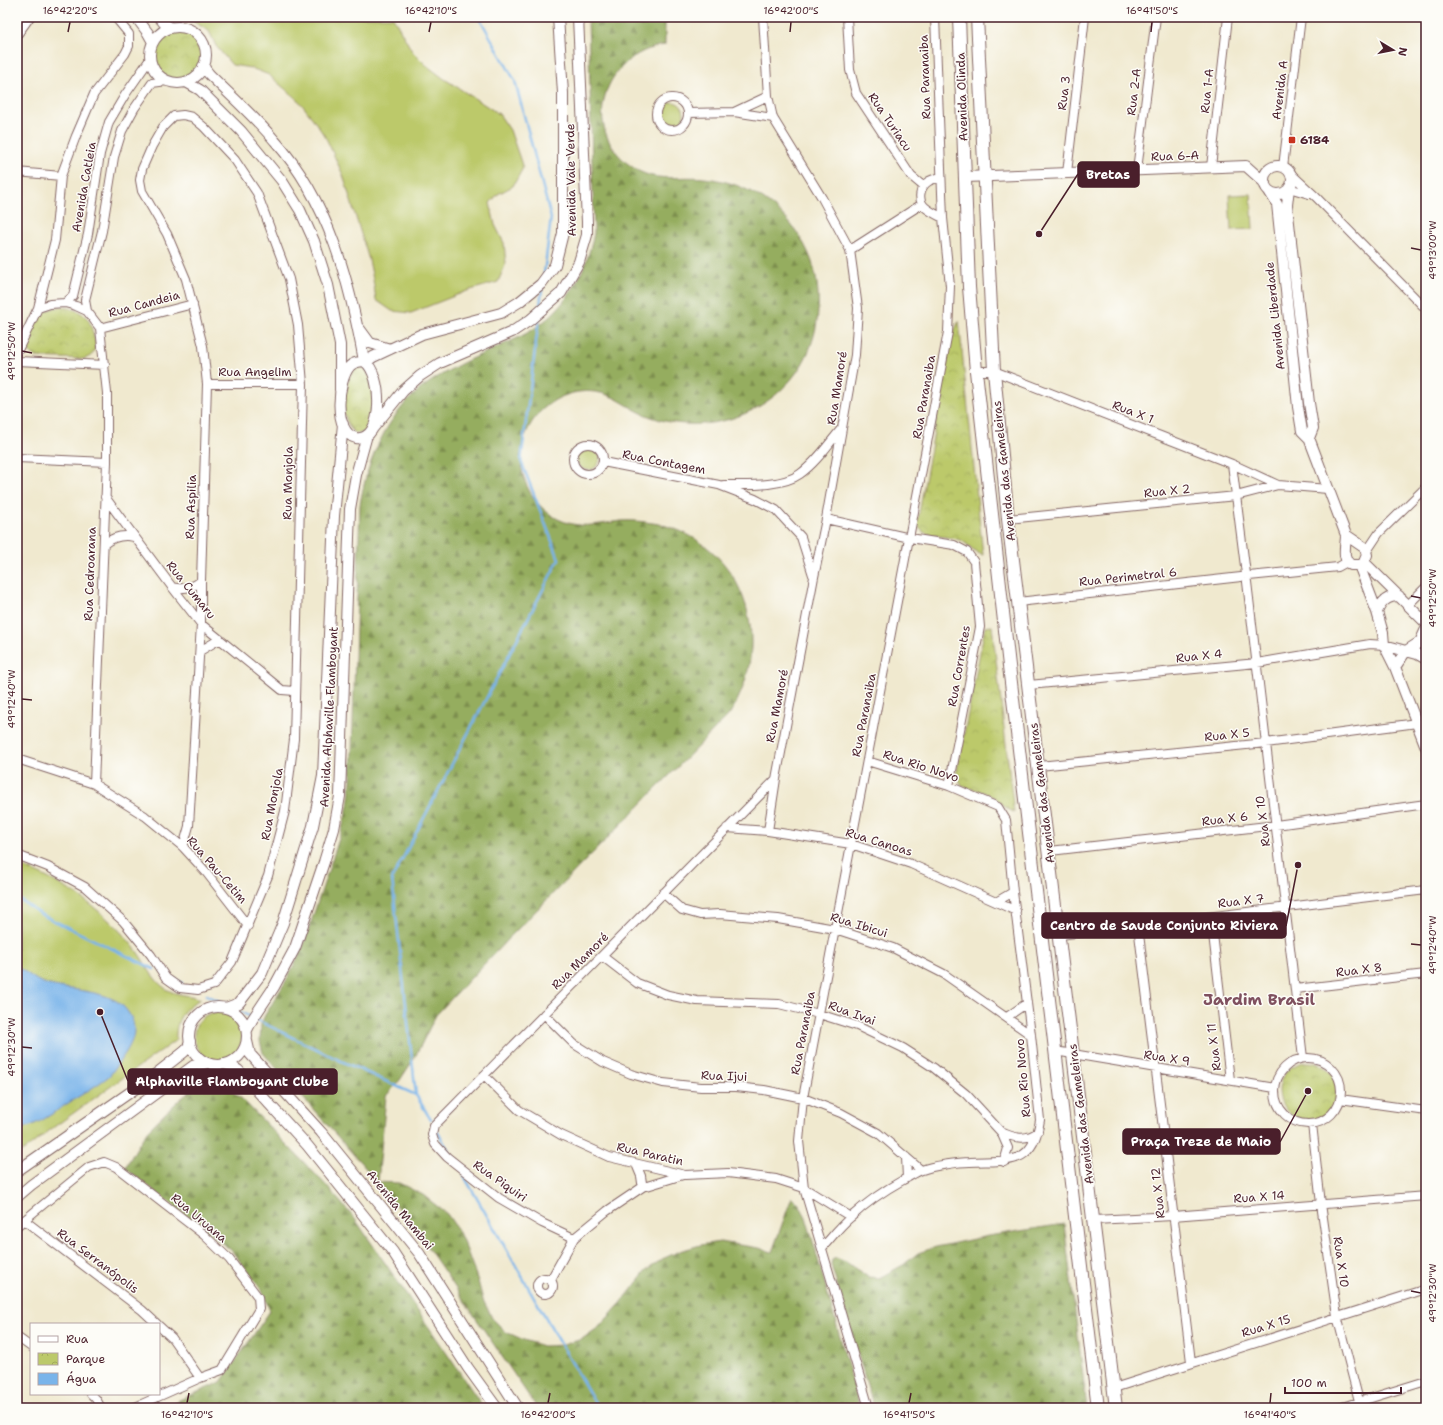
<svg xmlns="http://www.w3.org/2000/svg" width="1443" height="1425" font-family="'Shantell Sans',sans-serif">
  <defs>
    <pattern id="forest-firs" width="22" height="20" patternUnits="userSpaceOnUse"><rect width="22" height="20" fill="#95ad5e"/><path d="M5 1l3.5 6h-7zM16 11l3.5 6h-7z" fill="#7c8c4e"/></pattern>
    <pattern id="park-crowns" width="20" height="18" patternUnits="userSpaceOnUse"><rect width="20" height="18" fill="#bcc96a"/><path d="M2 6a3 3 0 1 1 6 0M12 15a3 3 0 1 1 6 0" fill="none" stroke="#a3ac5c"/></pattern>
  </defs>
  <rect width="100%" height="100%" fill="#fdfcf7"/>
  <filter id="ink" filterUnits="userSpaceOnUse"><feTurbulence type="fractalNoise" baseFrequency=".025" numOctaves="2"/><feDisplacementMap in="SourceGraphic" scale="8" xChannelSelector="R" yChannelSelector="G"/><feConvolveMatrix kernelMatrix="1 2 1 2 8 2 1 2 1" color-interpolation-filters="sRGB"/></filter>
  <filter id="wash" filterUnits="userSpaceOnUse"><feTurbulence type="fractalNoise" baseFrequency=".012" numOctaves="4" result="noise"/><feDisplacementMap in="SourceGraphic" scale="16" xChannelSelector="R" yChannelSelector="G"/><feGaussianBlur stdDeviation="0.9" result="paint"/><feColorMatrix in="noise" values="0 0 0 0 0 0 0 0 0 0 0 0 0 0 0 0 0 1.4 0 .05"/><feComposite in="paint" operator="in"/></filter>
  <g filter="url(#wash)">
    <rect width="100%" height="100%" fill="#f0e9cf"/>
    <!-- grass -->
    <path fill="#bcc96a" stroke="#83744a" d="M186,17H393L412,51L426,65L443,78L499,114L510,130L523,168L513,186L498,194L490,203L495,225L504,243L506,263L498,282L467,291L411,313L392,311L376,300L373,279L369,260L343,175L326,138L313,119L300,102L269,75L251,68L232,65L216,46L209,31Z
      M660 114a12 12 0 1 1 24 0a12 12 0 1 1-24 0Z
      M1251,194L1253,229L1231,230L1229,195Z
      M576 458a12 12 0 1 1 24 0a12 12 0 1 1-24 0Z
      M17,864C65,884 99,905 133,946C144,959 151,979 166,989C177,996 189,994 201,999C183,1007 175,1021 176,1040L54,1127L17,1156Z
      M194 1036a24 24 0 1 1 48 0a24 24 0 1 1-48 0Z"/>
    <!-- forest -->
    <path fill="url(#forest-firs)" stroke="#706644" d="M588,17H665V45C603,54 579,129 631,166C655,184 677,175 704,178C753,182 796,216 812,262C823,296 820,335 801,366C769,417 702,438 646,415C628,408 615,394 595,392C548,386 510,433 524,478C530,498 545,515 565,522C585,529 602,523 621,521C634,520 646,522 659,524C746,545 776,643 729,715L507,940L436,1015L414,1059L400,1080L386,1096L378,1182L399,1183L423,1195L447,1214L458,1230L466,1248L478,1281L483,1300L492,1318L506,1332L524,1340L543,1346L563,1345L582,1339L599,1327L621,1303L646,1271L662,1259L680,1251L700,1245L720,1242L759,1248L772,1252L792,1197L799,1204L806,1217L860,1408H537L431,1252L378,1182L263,1053L260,1041L261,1024L265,1015L286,981L302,949L341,833L348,806L351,782L360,505C367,459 389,409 430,382C448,370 469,359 489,351C501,345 515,340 527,333C564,312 586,275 594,233Z
      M206,1085C222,1084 231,1090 242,1099L324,1183L355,1219L484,1408H177L175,1402L221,1382L270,1311L261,1288L231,1250L125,1168L136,1149L147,1131L177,1102L194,1088Z
      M1064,1224L1087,1408H874L831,1265L832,1260L836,1258L846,1262L868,1277L879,1278L903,1265L918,1253L936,1247L988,1236Z"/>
    <!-- park -->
    <path fill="url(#park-crowns)" stroke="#83744a" d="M154 55a24 24 0 1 1 48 0a24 24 0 1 1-48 0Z
      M59,307C68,307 78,310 85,316C90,321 91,326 93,333C97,345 97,356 83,359L35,357L27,350C24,341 34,319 42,314C47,310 53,308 59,307Z
      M959,321L983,555C974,553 969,544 960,540C948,536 934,537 923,532L919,528L917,524L952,335Z
      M361,365C377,373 379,423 364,432C358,435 354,433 351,429C338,410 345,389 352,370Z
      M992,626L1014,812C1005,809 1001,802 993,797C984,791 972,789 962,786L956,775L985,627Z
      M1279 1091a29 29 0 1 1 58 0a29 29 0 1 1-58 0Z"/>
    <!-- water -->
    <path fill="#79b4ea" stroke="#626a8a" d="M17,967C26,971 33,979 43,983C65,991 106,989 123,1006C144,1028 131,1046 117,1065C114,1069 112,1074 108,1077C96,1086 83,1094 70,1102C53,1113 37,1126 17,1130Z"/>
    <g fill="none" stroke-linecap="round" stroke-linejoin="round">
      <!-- stream -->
      <path stroke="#79b4ea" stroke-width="2.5" d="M479,17L515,81L551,218L544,274
        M540,307L542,288
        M17,898L42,915L154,969
        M174,979L182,983
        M207,995L221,1002
        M241,1012L249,1016
        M257,1020L339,1060L416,1095
        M431,1120L416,1095L392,879L559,559L521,461L539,318
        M437,1131L450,1153
        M464,1176L598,1408"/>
    </g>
  </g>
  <g filter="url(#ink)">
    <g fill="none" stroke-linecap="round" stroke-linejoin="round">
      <defs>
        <path id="minor" d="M763,17L768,96L773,118L822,198L850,250L858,308L855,355L826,519L814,577L776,779L768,831
          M847,17L850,70L856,93L911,176L923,186
          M17,35L30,17
          M656 114a16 16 0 1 1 32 0a16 16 0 1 1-32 0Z
          M734,112L768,96
          M688,113L734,112L773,118
          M1211,167L1228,17
          M1283,167L1301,17
          M1137,170L1156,17
          M17,172L61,176
          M1289,172L1316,197L1426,309
          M1067,173L1085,17
          M941,177C938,178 933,179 929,181C919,187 917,201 926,208C931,212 937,215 943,218
          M1289,188L1309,194
          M850,250L922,204
          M65,303L73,296L88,234L100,154L109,122L125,95L150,59
          M38,308L50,304L65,303L76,306L87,311L100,328L107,393V462L94,784
          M87,311L85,300L102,231L114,157L122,131L134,109L152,83L167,81
          M100,328L193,304
          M17,352L38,308L55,240L61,176L76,136L94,94L125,54L129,46V34L115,17
          M17,361L105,365
          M976,371H994L1232,464L1278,485
          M207,384H303
          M573 459a15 15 0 1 1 30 0a15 15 0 1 1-30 0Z
          M17,458L107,462
          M603,462L719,485L755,499L776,510L801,537L813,575
          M1232,464L1246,574
          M724,485C746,485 782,487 800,474C817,462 829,443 842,428
          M105,497L172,587L201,624L282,690L295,691
          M826,519L910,538L954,545L967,552L974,562L980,627L949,786
          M1008,519L1236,496L1278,485L1328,489
          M104,544C113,537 122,534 134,537
          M1367,551L1379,533L1426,487
          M1249,576L1338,567L1347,562
          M1247,582L1303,1058
          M172,587C183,590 192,588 201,581
          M1018,602L1241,577
          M1408,605L1426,587
          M200,651L220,639
          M1029,685L1257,663L1370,644L1384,645
          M17,759L94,784L145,816L183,847L206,872L248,926
          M1039,766L1266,743L1417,723
          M727,828L768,831L851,844L911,864L1016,911
          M1050,851L1276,825L1426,804
          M17,855L48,867L85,887L123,921L151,955L166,978L180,988L198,990L214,985L232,962L268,876L285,811L294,739L303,384L298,325L289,279L257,193L235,160L204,127L192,117L183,115L174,116L163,127L152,146L142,169L140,180L142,191L167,234L186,279L203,346L207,384L201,581V624L189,826L183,847
          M663,893L682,910L700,915L720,914L778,919L835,929L893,948L944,974L1031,1035
          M996,902L1013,892
          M1211,917L1230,1080
          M1138,926C1157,1071 1173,1217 1191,1362
          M1060,935L1426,890
          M602,956L637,983L668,995L697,1001L779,1004L819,1014L857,1026L903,1048L934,1068L966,1094L1001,1132L1008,1148L1004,1162
          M1295,989L1426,974
          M544,1014L574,1044L603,1062L631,1074L663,1083L701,1087H736L764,1090L803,1098L841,1113L878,1133L921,1170
          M1007,1017L1027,1003
          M1055,1051L1275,1088
          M1275 1091a33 33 0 1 1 66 0a33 33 0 1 1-66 0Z
          M484,1075L519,1110L561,1135L609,1157L685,1175L728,1173L776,1179L804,1188L851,1217
          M1340,1099L1426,1111
          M1312,1124L1321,1204L1337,1316L1359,1401V1408
          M1001,1132C1014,1138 1026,1141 1038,1132
          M906,1157L907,1178
          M636,1164L641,1176L642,1183L644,1186
          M24,1220L142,1310L157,1324
          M1094,1220L1173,1216L1426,1196
          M17,1226L89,1167L104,1162L116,1167L204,1235L229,1259L258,1297L259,1309L222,1370L200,1378L133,1408
          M574,1238L542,1223L499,1198L447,1157L435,1144L432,1135L434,1126L776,779
          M822,1248C831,1238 840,1226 851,1217C867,1202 885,1190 903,1180C909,1177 916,1172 922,1170C932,1166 959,1162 970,1162C1008,1160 1033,1167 1040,1120L1031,1035L1013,892L1006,820L998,807L949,786L867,761
          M537 1286a8 8 0 1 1 16 0a8 8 0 1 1-16 0Z
          M550,1281L574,1238L607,1211L644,1186H647L683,1175
          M159,1326L172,1338L200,1378
          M17,1337L31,1347
          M1114,1388L1426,1289
          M91,1394L96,1399L101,1408
          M869,1408L804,1188L799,1141L803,1098L948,332L950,286L943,218L935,17
          M1339,1408L1426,1381"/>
        <path id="tertiary" d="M136,17L148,33L153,42
          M159,17L164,23L171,28
          M150 55a28 28 0 1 1 56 0a28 28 0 1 1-56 0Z
          M203,66L209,74C231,96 255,117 275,141C329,201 350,283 364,361
          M186,82L200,90L241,131L282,181L300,210L314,241L328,285L340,345V390
          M1264 180a14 14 0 1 1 28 0a14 14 0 1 1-28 0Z
          M966,177L1246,166L1265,183
          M1289,188L1287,205L1309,403L1313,428L1309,438
          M1269,191L1277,204L1298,407L1302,431L1309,438L1346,535C1346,546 1341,558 1351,565H1359L1377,612L1383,633L1384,645L1395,667L1426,747
          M359,328L370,343L390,349
          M364,361C384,374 384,443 356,438C333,433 337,380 350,366C354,362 358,362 364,361Z
          M366,362L373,357L422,334L501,313L519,302L541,284L555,265L563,233V93L558,17
          M373,428L403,391L420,376L440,363L512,332L530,320L561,293L579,262L587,235V222L578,17
          M1346,535L1365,548L1367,555L1364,562L1426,623
          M1377,612C1381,602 1387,596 1399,596
          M1384,645L1417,654L1426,659
          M1395,667L1406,651L1420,642L1426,629
          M189 1036a29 29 0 1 1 58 0a29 29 0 1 1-58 0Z
          M226,1008L239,1003L262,973L283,923L313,826L323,776L334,516L343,424
          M247,1030L252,1020L274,987L295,948L324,862L334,829L340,796L350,509L356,475L367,435
          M247,1041L250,1054L321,1132L419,1253L518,1408
          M223,1064L231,1066L238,1070L307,1145L393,1252L468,1368L497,1408
          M17,1171L152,1077L184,1052L188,1048L190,1041
          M17,1197L31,1185L193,1066L208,1063"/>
        <path id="primary" d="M959,17L969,287L976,371L1009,666L1098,1408
          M977,17L994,371L1008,519L1116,1408"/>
      </defs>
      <!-- minor casing -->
      <use href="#minor" stroke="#846664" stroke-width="10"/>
      <!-- tertiary casing -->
      <use href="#tertiary" stroke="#846664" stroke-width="12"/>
      <!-- primary casing -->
      <use href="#primary" stroke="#846664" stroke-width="14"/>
      <!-- minor -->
      <use href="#minor" stroke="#fff" stroke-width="8"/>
      <!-- tertiary -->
      <use href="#tertiary" stroke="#fff" stroke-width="10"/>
      <!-- primary -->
      <use href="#primary" stroke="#fff" stroke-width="12"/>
    </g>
  </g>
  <!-- ticks -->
  <path fill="none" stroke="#4a1f2b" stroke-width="1.5" d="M68,32L70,22M429,32L431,22M790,32L791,22M1151,32L1152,22M1411,248L1421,250M22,351L32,353M1411,596L1421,598M22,699L32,700M1411,944L1421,945M22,1047L32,1048M1411,1291L1421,1293M187,1403L189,1393M548,1403L550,1393M909,1403L911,1393M1270,1403L1271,1393"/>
  <!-- markers -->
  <rect fill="#c8321e" stroke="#fdfcf7" stroke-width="1.5" x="1288" y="136" width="8" height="8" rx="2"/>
  <g text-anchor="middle" stroke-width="3" stroke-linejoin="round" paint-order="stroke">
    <!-- street labels -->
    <g font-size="12" fill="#4a1f2b" stroke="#fdfcf7">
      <text transform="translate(925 77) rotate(-92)" y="4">Rua Paranaiba</text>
      <text transform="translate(1280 90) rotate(-83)" y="4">Avenida A</text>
      <text transform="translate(1207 91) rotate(-84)" y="4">Rua 1-A</text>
      <text transform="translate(1134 92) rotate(-83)" y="4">Rua 2-A</text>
      <text transform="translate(1064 93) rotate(-83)" y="4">Rua 3</text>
      <text transform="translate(962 97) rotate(-92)" y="4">Avenida Olinda</text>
      <text transform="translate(890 122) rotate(56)" y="4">Rua Turiacu</text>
      <text transform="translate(1175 156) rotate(-2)" y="4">Rua 6-A</text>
      <text transform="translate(571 180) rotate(-91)" y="4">Avenida Vale Verde</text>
      <text transform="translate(84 187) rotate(-80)" y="4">Avenida Catleia</text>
      <text transform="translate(144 304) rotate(-15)" y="4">Rua Candeia</text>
      <text transform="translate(1275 316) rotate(-96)" y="4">Avenida Liberdade</text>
      <text x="255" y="376">Rua Angelim</text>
      <text transform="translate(837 388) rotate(-81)" y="4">Rua Mamoré</text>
      <text transform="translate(924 397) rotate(-80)" y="4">Rua Paranaiba</text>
      <text transform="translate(1133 412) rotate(21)" y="4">Rua X 1</text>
      <text transform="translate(664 462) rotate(11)" y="4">Rua Contagem</text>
      <text transform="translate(1004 471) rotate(-96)" y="4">Avenida das Gameleiras</text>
      <text transform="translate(288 483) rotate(-89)" y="4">Rua Monjola</text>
      <text transform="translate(1167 491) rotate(-6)" y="4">Rua X 2</text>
      <text transform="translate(191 507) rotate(-88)" y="4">Rua Aspilia</text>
      <text transform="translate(90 574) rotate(-88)" y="4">Rua Cedroarana</text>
      <text transform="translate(1128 577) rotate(-6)" y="4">Rua Perimetral 6</text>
      <text transform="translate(191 590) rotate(51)" y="4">Rua Cumaru</text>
      <text transform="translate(1199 656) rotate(-6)" y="4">Rua X 4</text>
      <text transform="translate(959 666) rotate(-80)" y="4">Rua Correntes</text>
      <text transform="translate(777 706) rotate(-79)" y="4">Rua Mamoré</text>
      <text transform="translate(864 715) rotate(-79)" y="4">Rua Paranaiba</text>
      <text transform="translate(329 717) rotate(-87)" y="4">Avenida Alphaville Flamboyant</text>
      <text transform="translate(1227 735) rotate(-6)" y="4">Rua X 5</text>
      <text transform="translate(921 766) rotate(18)" y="4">Rua Rio Novo</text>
      <text transform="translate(1042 793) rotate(-97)" y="4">Avenida das Gameleiras</text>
      <text transform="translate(272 804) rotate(-79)" y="4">Rua Monjola</text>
      <text transform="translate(1225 819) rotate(-7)" y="4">Rua X 6</text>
      <text transform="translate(1263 821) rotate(-97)" y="4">Rua X 10</text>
      <text transform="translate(879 842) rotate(17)" y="4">Rua Canoas</text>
      <text transform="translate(217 870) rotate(49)" y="4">Rua Pau-Cetim</text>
      <text transform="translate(1241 901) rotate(-7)" y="4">Rua X 7</text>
      <text transform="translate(859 925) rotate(17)" y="4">Rua Ibicui</text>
      <text transform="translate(580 961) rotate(-45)" y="4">Rua Mamoré</text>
      <text transform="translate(1359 970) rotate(-7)" y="4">Rua X 8</text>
      <text transform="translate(852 1013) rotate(20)" y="4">Rua Ivai</text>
      <text transform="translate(803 1033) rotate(-79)" y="4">Rua Paranaiba</text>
      <text transform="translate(1214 1047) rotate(-97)" y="4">Rua X 11</text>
      <text transform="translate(1167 1058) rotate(9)" y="4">Rua X 9</text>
      <text transform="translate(724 1076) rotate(2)" y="4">Rua Ijui</text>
      <text transform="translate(1023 1078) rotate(-95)" y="4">Rua Rio Novo</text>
      <text transform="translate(1081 1114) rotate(-97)" y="4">Avenida das Gameleiras</text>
      <text transform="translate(650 1154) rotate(13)" y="4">Rua Paratin</text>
      <text transform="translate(500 1181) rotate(35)" y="4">Rua Piquiri</text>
      <text transform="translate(1158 1193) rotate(-96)" y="4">Rua X 12</text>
      <text transform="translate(1259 1197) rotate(-4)" y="4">Rua X 14</text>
      <text transform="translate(400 1210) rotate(51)" y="4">Avenida Mambai</text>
      <text transform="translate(199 1218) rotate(40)" y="4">Rua Uruana</text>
      <text transform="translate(98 1261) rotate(37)" y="4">Rua Serranópolis</text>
      <text transform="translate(1341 1262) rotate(82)" y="4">Rua X 10</text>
      <text transform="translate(1266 1326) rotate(-17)" y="4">Rua X 15</text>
    </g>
    <!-- poi labels -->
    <g font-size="12" font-weight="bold" fill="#4a1f2b" stroke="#fdfcf7" text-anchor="start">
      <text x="1300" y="144">6184</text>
    </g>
    <!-- district labels -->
    <g font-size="16" font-weight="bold" fill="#7f505f" stroke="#fdfcf7">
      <text x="1259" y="1005">Jardim Brasil</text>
    </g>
  </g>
  <!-- callouts -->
  <path fill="none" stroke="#4a1f2b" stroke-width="1.5" d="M1039 234L1078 174M1298 865L1286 926M100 1012L128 1081M1308 1091L1280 1142"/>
  <g fill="#4a1f2b" stroke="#fdfcf7" stroke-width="1.5">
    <circle cx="1039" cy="234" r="4"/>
    <circle cx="1298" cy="865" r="4"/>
    <circle cx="100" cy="1012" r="4"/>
    <circle cx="1308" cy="1091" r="4"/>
  </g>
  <g fill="#4a1f2b" stroke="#4a1f2b" stroke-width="1.5">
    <rect x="1078" y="162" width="61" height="25" rx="4"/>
    <rect x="1042" y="913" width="244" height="25" rx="4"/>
    <rect x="128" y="1069" width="209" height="25" rx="4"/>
    <rect x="1123" y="1129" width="157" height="25" rx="4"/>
  </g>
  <g font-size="13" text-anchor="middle" font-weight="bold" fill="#fff">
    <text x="1108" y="179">Bretas</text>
    <text x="1164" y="930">Centro de Saude Conjunto Riviera</text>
    <text x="232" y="1086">Alphaville Flamboyant Clube</text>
    <text x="1201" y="1146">Praça Treze de Maio</text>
  </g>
  <!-- margin -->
  <rect width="1443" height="1425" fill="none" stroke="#fdfcf7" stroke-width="44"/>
  <!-- legend -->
  <rect x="30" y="1323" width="130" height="72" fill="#fdfcf7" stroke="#b5a4a5"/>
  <rect x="38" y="1336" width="20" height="6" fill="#ffffff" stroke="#b5a4a5"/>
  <text x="66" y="1343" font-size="12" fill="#4a1f2b">Rua</text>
  <rect x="38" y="1353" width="20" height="12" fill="url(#park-crowns)" stroke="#b5a4a5"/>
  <text x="66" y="1363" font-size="12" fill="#4a1f2b">Parque</text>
  <rect x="38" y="1373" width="20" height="12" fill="#79b4ea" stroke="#b5a4a5"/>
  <text x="66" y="1383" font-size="12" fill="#4a1f2b">Água</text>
  <!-- north arrow -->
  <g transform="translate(1393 50) rotate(100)" stroke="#fdfcf7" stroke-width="3" paint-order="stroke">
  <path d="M0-3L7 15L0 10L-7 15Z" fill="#4a1f2b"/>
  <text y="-6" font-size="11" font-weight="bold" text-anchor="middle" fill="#4a1f2b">N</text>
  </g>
  <!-- scale -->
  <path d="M1285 1387v6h116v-6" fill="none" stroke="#4a1f2b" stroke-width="2"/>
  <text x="1291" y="1387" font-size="12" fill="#4a1f2b" stroke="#fdfcf7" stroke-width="3" paint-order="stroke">100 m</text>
  <rect x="22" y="22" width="1399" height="1381" fill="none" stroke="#4a1f2b" stroke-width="1.5"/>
  <g font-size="10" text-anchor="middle" fill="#4a1f2b">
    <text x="70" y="14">16°42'20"S</text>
    <text x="431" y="14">16°42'10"S</text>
    <text x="791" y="14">16°42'00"S</text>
    <text x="1152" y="14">16°41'50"S</text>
    <text transform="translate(1432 250) rotate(-90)" y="4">49°13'00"W</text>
    <text transform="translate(11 351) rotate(-90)" y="4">49°12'50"W</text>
    <text transform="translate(1432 598) rotate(-90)" y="4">49°12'50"W</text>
    <text transform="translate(11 699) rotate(-90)" y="4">49°12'40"W</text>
    <text transform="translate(1432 945) rotate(-90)" y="4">49°12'40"W</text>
    <text transform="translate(11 1047) rotate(-90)" y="4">49°12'30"W</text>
    <text transform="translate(1432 1293) rotate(-90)" y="4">49°12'30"W</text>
    <text x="187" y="1418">16°42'10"S</text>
    <text x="548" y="1418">16°42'00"S</text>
    <text x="909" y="1418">16°41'50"S</text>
    <text x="1270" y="1418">16°41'40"S</text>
  </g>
</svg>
